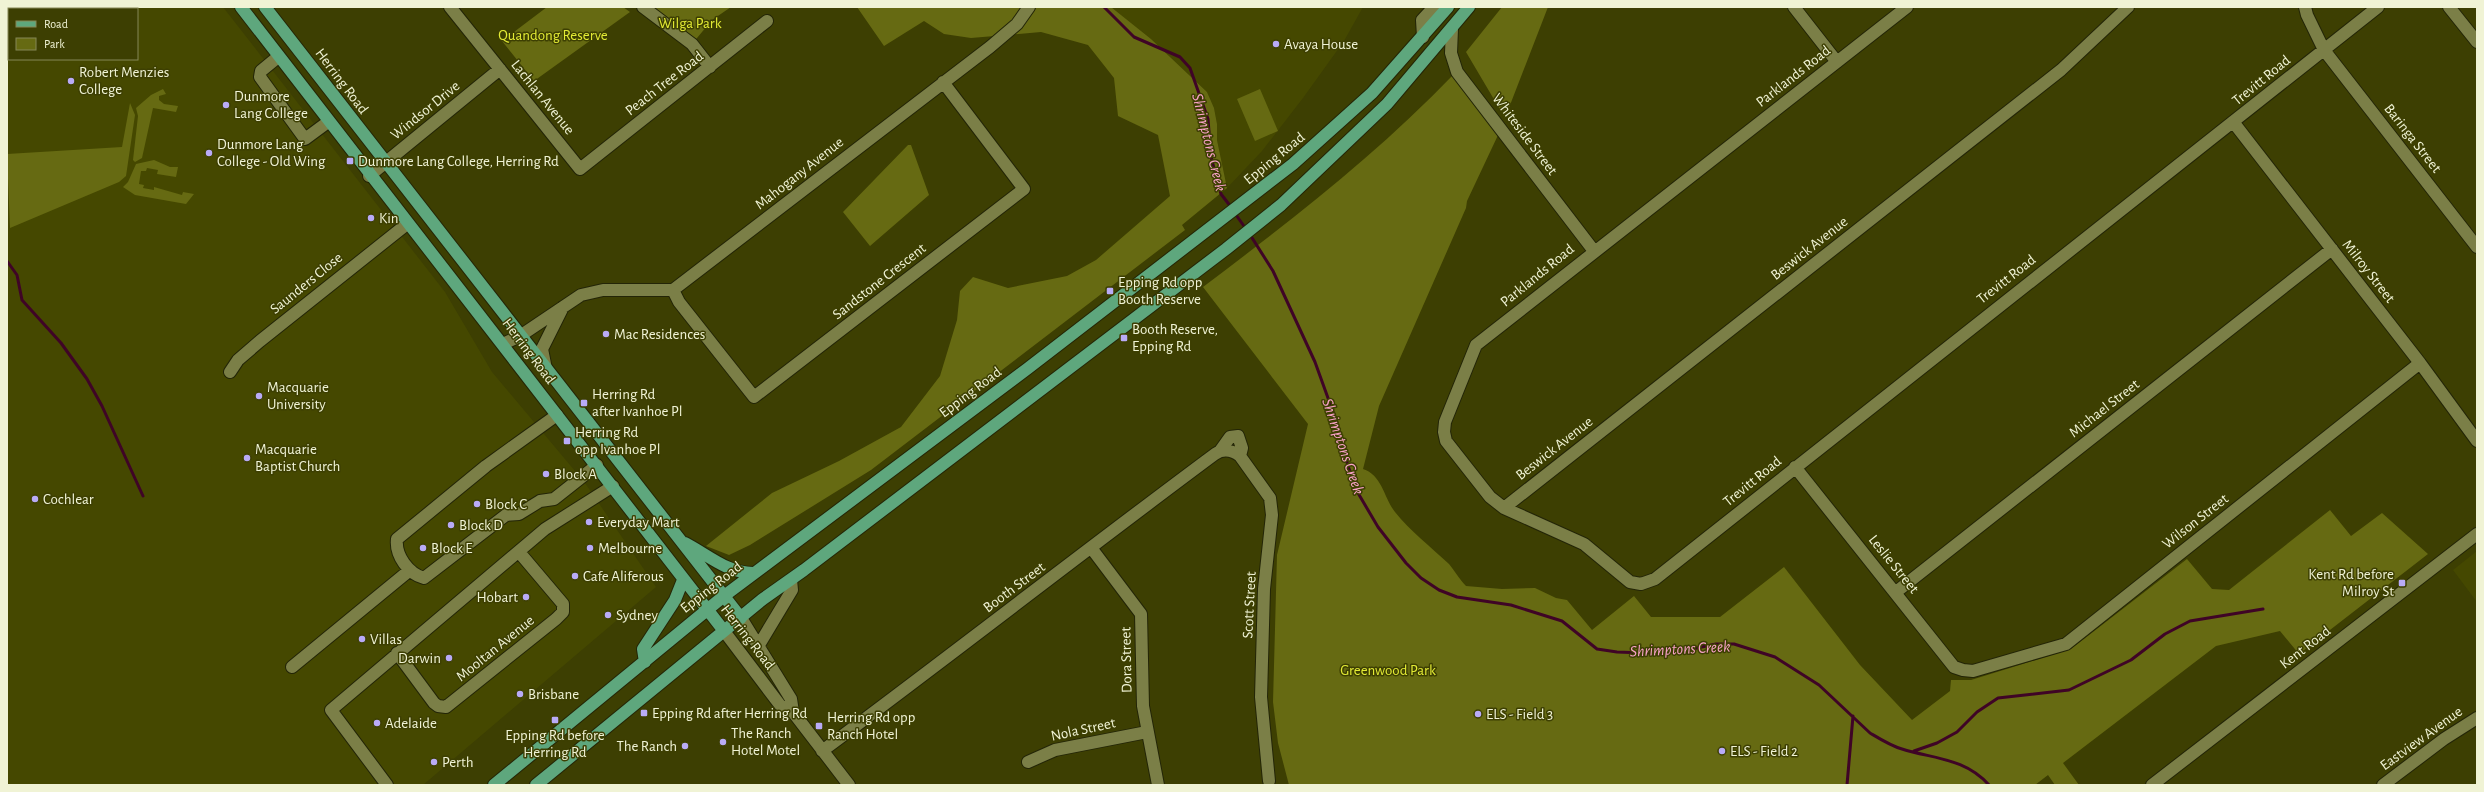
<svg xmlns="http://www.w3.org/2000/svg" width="2484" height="792" font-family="'Alegreya Sans',sans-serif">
  <rect width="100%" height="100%" fill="#3d3f02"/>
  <!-- built -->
  <path fill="#454800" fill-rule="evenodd" d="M7,7H223L445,292L492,372L585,483L656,587L423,785H7ZM9,9H137V59H9Z
    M1111,7H1363L1344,41L1303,98L1262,151L1227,188L1217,140V124L1214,108L1207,92L1151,39Z
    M2477,551V602L2453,570Z"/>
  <!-- green -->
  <path fill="#666a12" d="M547,7H623L630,12L534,81L502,41Z
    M643,7H731L712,20L692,44Z
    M857,7H1111L1151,39L1207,92L1214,108L1217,124V140L1227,188L1182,225L1185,230L871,470L750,545L729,555L706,546L772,493L839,461L901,427L940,376L957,320L960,291L973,277L1008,288L1067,276L1096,260L1170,196L1158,135L1118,116L1114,78L1088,45L1041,32L971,38L944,34L924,21L884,46Z
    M1502,7H1548L1505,118L1466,52Z
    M1454,74L1499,133L1467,201L1466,208L1379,406L1363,469C1382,475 1384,498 1395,512C1410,531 1431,547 1449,564C1455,571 1459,579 1466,586L1502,589L1535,588L1556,598L1567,600L1592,630L1634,596L1651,617H1720L1784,567L1860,665L1912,720L1950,691L1951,680H1971L2071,649L2187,559L2212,589L2229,590L2330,510L2351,536L2382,513L2428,554L2299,654L2280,631L2216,646L2063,763L2079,785H2055L2048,775L2035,785H1289L1278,743L1273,702L1277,555L1308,424L1203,287C1293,219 1375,156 1454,74Z
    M163,89L166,94L159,96V100L164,104L178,106L176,112L153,108L142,158L135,162L133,160L138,116L136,108L151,95Z
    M1260,89L1278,131L1255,141L1237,99Z
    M130,103L135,115L126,176L119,182L10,228L7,154L122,147Z
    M908,145H911L929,195L870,246L843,212Z
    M154,160L170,167H178L176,177L157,174L158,170L147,168L146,171H141L139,184L144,185L143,188L154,190V187L182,195L183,192L194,194L186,204L135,195L123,187L128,182L136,164Z"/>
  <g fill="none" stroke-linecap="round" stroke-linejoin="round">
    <!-- stream -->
    <path stroke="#3f0426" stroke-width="3" d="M1104,7L1134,37L1180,57L1190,68L1208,119L1211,157L1221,194L1231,207
      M1234,212L1246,229
      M1249,233L1273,271L1315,362L1337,423L1348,466L1358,493L1378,527L1406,563L1421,578L1439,590L1457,597L1511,605L1562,621L1597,649L1617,652L1644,653L1678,652L1716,644H1734L1775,657L1819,685L1870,733C1880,739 1891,746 1902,749C1934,759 1965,758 1989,785
      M7,261L17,275L22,300L61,343L87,379L102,406L143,496
      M1914,751L1937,743L1957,732L1977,712L1998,698L2069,690L2131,660L2165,634L2190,621L2263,609
      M1847,785L1853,716"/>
    <defs>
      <path id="minor" d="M450,7L580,169L767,21
        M643,7L692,44L710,67
        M1794,7L1837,62
        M1907,7L1476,345L1445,422L1444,432L1446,441L1490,497L1504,508L1584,544L1630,582L1641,584L1655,579L2378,7
        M2305,7L2307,15L2324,50L2477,247
        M2449,7L2477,42
        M1452,29L1451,53L1457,72L1594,251
        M1423,37L1422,20L1434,7
        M278,57L261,71L260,77L305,139L328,122
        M2234,123L2420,363L2477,441
        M369,176L500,69
        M673,290L679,302L754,397L1024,189L943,82
        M503,344L520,336L581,295L603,290H673L990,47L1017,24L1029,7
        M546,369L542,349L563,307
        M230,372L238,360L260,341L407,224
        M557,415L486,466L397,539C395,556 409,574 424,578L506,515L519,514L540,501L554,499L597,465
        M1220,451L1230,437L1238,436L1242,448L1240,456
        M1795,467L1954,667L1963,670L1973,671L2066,644L2420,363
        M1504,508L2061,70L2128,7
        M1092,549L1141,614L1143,706L1158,785
        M1896,592L2332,249
        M741,618L791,699L793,712
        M724,631L780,705L793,712L849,785
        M759,645L792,590L791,580
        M397,653L434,703L438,706L446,707L556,619L563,612V604L519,552
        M292,667L410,570
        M822,751C954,653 1083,552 1215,454C1224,448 1232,450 1240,456L1270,498L1272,515L1264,589L1261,697L1269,781
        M1028,762L1055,750L1147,732
        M387,785L331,710L545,529L613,486
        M2152,785L2477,534
        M2383,785L2444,739L2477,718"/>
      <path id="major" d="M241,7L724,631
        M265,7L741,618
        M685,543C708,555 727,573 753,573
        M645,662L643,649L675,600L683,580
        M494,785L724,596L1027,369L1293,164L1372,93L1448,7
        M536,785L763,599L804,570L1226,249L1281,205L1387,104L1469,7"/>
    </defs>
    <!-- minor casing -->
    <use href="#minor" stroke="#232507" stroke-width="14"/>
    <!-- major casing -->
    <use href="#major" stroke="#232507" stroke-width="14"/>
    <!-- minor -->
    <use href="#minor" stroke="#7b7f47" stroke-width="12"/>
    <!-- major -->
    <use href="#major" stroke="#5ea77d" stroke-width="12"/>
  </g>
  <!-- markers -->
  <g fill="#b9abf7" stroke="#3d3f02" stroke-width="1.5">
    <circle cx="1276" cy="44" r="4"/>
    <circle cx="71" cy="81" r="4"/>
    <circle cx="226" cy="105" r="4"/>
    <circle cx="209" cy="153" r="4"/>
    <rect x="346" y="157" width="8" height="8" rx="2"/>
    <circle cx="371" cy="218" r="4"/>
    <rect x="1106" y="287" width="8" height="8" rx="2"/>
    <circle cx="606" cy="334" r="4"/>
    <rect x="1120" y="334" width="8" height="8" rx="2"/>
    <circle cx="259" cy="396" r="4"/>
    <rect x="580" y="399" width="8" height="8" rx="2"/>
    <rect x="563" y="437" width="8" height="8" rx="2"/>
    <circle cx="247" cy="458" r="4"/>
    <circle cx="546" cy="474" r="4"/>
    <circle cx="35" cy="499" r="4"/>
    <circle cx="477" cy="504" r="4"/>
    <circle cx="589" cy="522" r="4"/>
    <circle cx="451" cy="525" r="4"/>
    <circle cx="423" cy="548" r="4"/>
    <circle cx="590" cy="548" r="4"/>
    <circle cx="575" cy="576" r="4"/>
    <rect x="2398" y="579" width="8" height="8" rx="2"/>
    <circle cx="526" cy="597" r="4"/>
    <circle cx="608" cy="615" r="4"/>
    <circle cx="362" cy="639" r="4"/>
    <circle cx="449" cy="658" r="4"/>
    <circle cx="520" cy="694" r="4"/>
    <rect x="640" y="709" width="8" height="8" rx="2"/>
    <circle cx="1478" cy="714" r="4"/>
    <rect x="551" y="716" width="8" height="8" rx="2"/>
    <circle cx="377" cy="723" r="4"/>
    <rect x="815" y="722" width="8" height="8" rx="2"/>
    <circle cx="723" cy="742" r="4"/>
    <circle cx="685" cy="746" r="4"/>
    <circle cx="1722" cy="751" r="4"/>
    <circle cx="434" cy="762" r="4"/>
  </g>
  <g text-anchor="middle" stroke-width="3" stroke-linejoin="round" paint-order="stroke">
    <!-- park labels -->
    <g font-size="15" fill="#e3eb35" stroke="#3d3f02">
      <text x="690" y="28">Wilga Park</text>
      <text x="553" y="40">Quandong Reserve</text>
      <text x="1388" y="675">Greenwood Park</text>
    </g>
    <!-- poi labels -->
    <g font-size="15" fill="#f0f3d5" stroke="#3d3f02" text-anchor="start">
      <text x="1284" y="49">Avaya House</text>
      <text x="79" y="77">Robert Menzies<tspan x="79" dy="17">College</tspan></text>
      <text x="234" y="101">Dunmore<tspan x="234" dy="17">Lang College</tspan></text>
      <text x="217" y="149">Dunmore Lang<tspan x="217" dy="17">College - Old Wing</tspan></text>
      <text x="358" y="166">Dunmore Lang College, Herring Rd</text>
      <text x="379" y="223">Kin</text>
      <text x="1118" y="287">Epping Rd opp<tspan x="1118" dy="17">Booth Reserve</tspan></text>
      <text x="1132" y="334">Booth Reserve,<tspan x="1132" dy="17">Epping Rd</tspan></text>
      <text x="614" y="339">Mac Residences</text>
      <text x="267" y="392">Macquarie<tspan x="267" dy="17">University</tspan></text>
      <text x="592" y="399">Herring Rd<tspan x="592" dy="17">after Ivanhoe Pl</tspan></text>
      <text x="575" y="437">Herring Rd<tspan x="575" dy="17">opp Ivanhoe Pl</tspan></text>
      <text x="255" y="454">Macquarie<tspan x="255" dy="17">Baptist Church</tspan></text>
      <text x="554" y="479">Block A</text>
      <text x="43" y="504">Cochlear</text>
      <text x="485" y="509">Block C</text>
      <text x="597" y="527">Everyday Mart</text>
      <text x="459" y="530">Block D</text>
      <text x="431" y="553">Block E</text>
      <text x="598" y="553">Melbourne</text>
      <text x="2394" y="579" text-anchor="end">Kent Rd before<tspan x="2394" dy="17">Milroy St</tspan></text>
      <text x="583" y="581">Cafe Aliferous</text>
      <text x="518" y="602" text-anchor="end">Hobart</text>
      <text x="616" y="620">Sydney</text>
      <text x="370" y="644">Villas</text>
      <text x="441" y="663" text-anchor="end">Darwin</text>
      <text x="528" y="699">Brisbane</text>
      <text x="652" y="718">Epping Rd after Herring Rd</text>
      <text x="1486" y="719">ELS - Field 3</text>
      <text x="827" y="722">Herring Rd opp<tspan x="827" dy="17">Ranch Hotel</tspan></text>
      <text x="385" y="728">Adelaide</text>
      <text x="731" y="738">The Ranch<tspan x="731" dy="17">Hotel Motel</tspan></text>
      <text x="555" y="740" text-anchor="middle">Epping Rd before<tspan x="555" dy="17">Herring Rd</tspan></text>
      <text x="677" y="751" text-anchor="end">The Ranch</text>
      <text x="1730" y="756">ELS - Field 2</text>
      <text x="442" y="767">Perth</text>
    </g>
    <!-- street labels -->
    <g font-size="15" fill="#f0f3d5" stroke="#3d3f02">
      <text transform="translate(1793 76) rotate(-38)" y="5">Parklands Road</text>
      <text transform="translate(2261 80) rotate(-39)" y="5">Trevitt Road</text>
      <text transform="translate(342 81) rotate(53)" y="5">Herring Road</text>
      <text transform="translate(664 83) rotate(-38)" y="5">Peach Tree Road</text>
      <text transform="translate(543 97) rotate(51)" y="5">Lachlan Avenue</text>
      <text transform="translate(425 110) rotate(-39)" y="5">Windsor Drive</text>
      <text transform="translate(1525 134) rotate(53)" y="5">Whiteside Street</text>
      <text transform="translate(2413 138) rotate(52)" y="5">Baringa Street</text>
      <text transform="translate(1274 158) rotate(-39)" y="5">Epping Road</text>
      <text transform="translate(799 173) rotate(-38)" y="5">Mahogany Avenue</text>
      <text transform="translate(1809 248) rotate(-38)" y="5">Beswick Avenue</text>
      <text transform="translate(2369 271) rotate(52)" y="5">Milroy Street</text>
      <text transform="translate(1537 275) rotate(-39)" y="5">Parklands Road</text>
      <text transform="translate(2006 279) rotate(-38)" y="5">Trevitt Road</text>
      <text transform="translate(879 281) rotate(-38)" y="5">Sandstone Crescent</text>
      <text transform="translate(306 283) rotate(-39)" y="5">Saunders Close</text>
      <text transform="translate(529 351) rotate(53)" y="5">Herring Road</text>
      <text transform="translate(970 392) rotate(-37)" y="5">Epping Road</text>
      <text transform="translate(2104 408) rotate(-38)" y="5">Michael Street</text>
      <text transform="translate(1554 448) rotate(-38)" y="5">Beswick Avenue</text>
      <text transform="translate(1752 481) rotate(-39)" y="5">Trevitt Road</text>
      <text transform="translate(2195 521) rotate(-38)" y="5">Wilson Street</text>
      <text transform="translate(1894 564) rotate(51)" y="5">Leslie Street</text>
      <text transform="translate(711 587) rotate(-38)" y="5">Epping Road</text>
      <text transform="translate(1014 587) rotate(-37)" y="5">Booth Street</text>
      <text transform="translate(1249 605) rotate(-87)" y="5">Scott Street</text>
      <text transform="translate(748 637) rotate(52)" y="5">Herring Road</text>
      <text transform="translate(2305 647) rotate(-38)" y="5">Kent Road</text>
      <text transform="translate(495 648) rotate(-39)" y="5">Mooltan Avenue</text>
      <text transform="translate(1126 660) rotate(-91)" y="5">Dora Street</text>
      <text transform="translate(1083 729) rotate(-12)" y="5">Nola Street</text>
      <text transform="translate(2421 738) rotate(-36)" y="5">Eastview Avenue</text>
    </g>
    <!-- water labels -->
    <g font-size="16" font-style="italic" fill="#f9a2c8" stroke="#3d3f02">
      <text transform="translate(1210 142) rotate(76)" y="6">Shrimptons Creek</text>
      <text transform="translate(1344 446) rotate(71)" y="6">Shrimptons Creek</text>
      <text transform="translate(1680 648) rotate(-3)" y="6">Shrimptons Creek</text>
    </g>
  </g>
  <!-- border -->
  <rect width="2484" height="792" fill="none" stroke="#f0f3d5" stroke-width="16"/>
  <!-- legend -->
  <rect x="8" y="8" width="130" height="52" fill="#3d3f02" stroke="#858756"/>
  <rect x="16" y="21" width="20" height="6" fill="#5ea77d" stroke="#858756"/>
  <text x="44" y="28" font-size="12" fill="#f0f3d5">Road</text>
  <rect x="16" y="38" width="20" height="12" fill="#666a12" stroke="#858756"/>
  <text x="44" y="48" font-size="12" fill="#f0f3d5">Park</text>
</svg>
